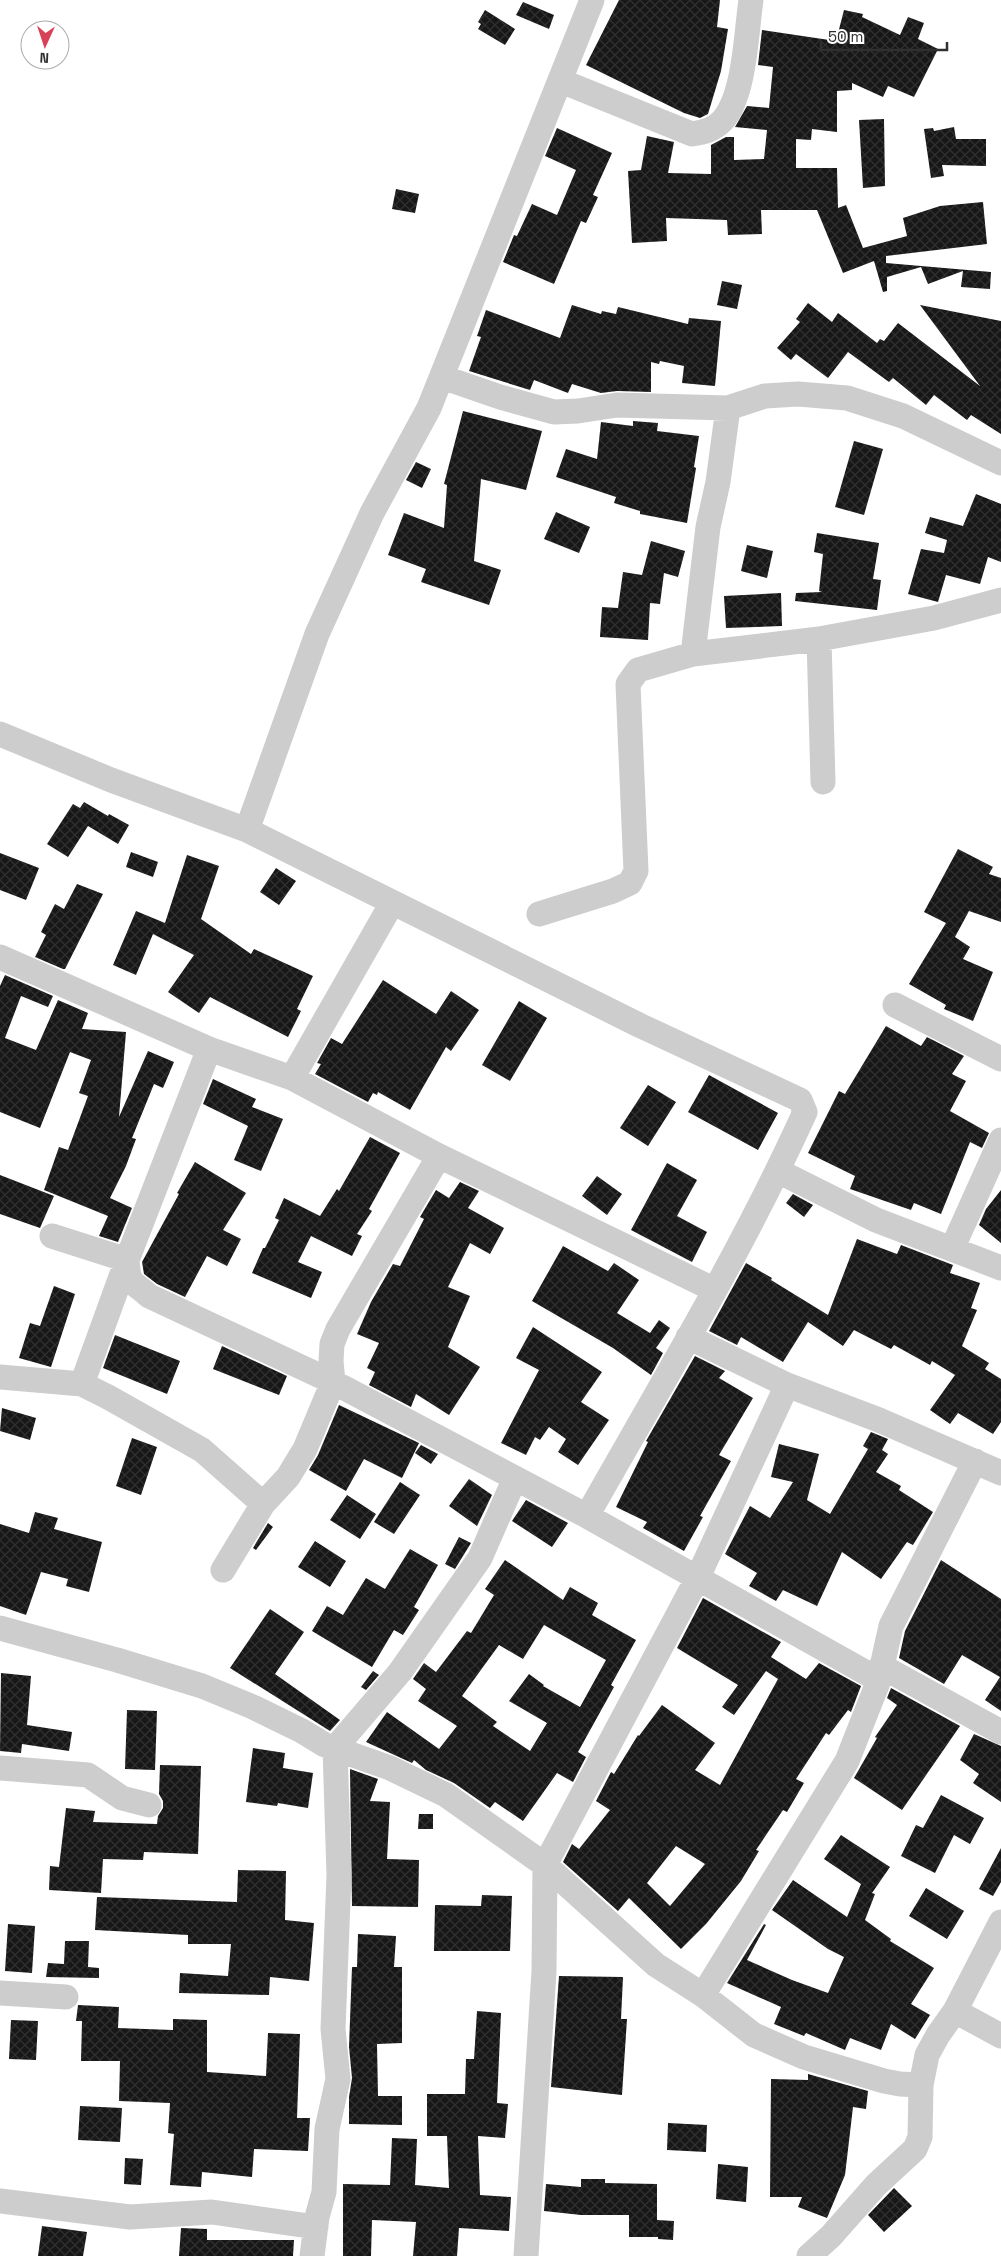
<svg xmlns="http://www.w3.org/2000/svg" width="1001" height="2256" font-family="'Space Grotesk',sans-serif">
  <defs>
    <pattern id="building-cross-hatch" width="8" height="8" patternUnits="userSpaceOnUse" patternTransform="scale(1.25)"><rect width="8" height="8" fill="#171717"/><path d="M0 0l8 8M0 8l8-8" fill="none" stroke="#303030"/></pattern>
  </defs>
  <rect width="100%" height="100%" fill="#fff"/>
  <!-- building -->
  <path fill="url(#building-cross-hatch)" fill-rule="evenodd" d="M619,0H720L717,27L728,29L721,71L708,114L700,118L684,113L586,65Z
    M523,2L554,15L549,29L516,15Z
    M485,10L515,29L505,45L478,29L481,24L478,22Z
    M844,10L863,14L862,17L900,35L908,17L924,23L918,39L938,49L914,97L888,86L883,97L852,83V90L837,91V132L812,129L811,140L796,139V168H837L838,208L846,205L863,248L907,236L903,218L940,206L983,202L987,244L886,256V263L991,272L990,289L961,287L963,271L928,284L921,267L887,277V291L883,292L874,261L843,273L817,210H761L762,234L728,235L727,220L666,218L667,241L632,243L628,171L641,170L647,136L674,142L668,173L711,174V145L726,137H734V160L764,159L767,130L735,127L747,106L769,108L773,67L758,65L762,30L836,41Z
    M884,119L885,186L863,188L859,120Z
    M954,127L956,139H986V166L942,165L944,176L931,178L924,129L933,128L934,131Z
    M557,128L612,153L593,195L598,197L586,223L581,221L554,284L503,262L514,235L517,236L532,204L557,215L576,170L545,156Z
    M396,189L419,194L415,213L392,209Z
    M722,281L742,285L737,309L717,305Z
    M808,303L832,322L838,313L877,343L880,339L884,341L898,323L980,386L920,305L1001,321V434L971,415L967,420L934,395L926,405L893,378L889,382L848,352L828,378L796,354L791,360L777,348L800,322L796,319Z
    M572,305L601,314L602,311L616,314L618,307L688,324L689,318L721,321L715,386L682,383L684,366L660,361L659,364L651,362V392L617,391L601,393L572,384L568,393L534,380L530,390L469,371L481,337L477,336L486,310L560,338Z
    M463,411L542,431L526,490L481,479L474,561L501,570L489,605L421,582L426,569L388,555L404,513L444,528L447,485L444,484Z
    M633,421L658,423L657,431L699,436L694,467L696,468L687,523L640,514V511L614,503L616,497L556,477L566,449L597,459L601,422L633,426Z
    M854,441L883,449L864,515L835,507Z
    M416,462L431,469L422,488L406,480Z
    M976,494L1001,504V562L988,557L980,584L946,575L938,602L908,594L921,549L944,553L947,540L925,533L930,517L963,526Z
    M556,512L590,527L579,553L544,539Z
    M817,533L879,543L873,579L881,580L877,610L795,601L796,593L822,592L819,591L823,554L814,552Z
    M651,541L685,551L678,577L664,573L660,604L650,603L648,640L600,637L602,607L618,608L623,572L642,575Z
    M747,545L773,551L767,578L741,571Z
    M781,593L782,626L726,628L724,596Z
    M84,802L108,816L109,814L129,825L118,844L88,826L68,857L47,844L73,804L80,808Z
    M958,849L993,867L989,874L1001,878V922L969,911L955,937L970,947L963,959L993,972L973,1021L944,1009L946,1005L909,984L946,923L924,912Z
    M131,852L158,862L153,877L126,867Z
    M0,853L39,868L26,900L0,890Z
    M187,855L219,866L201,919L251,954L254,949L313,976L297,1009L301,1011L288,1037L210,997L199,1013L168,992L194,955L153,934L136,975L113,965L136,911L165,923Z
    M276,868L296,881L279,905L260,892Z
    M77,884L103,894L65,969H63L35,957L46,935L41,932L55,904L64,909Z
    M5,975L53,996L48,1007L21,996L5,1038L36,1050L58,1000L88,1013L82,1029L126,1032L119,1117L148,1051L174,1062L163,1088L154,1084L132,1138L136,1139L126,1166L110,1198L132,1208L118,1242L99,1236L108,1216L44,1190L59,1147L68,1150L88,1096L79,1093L91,1060L70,1052L40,1128L0,1112V986Z
    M383,980L436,1014L451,991L479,1010L451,1051L446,1047L410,1110L378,1092L377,1095L373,1093L368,1102L315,1074L321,1064L317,1063L331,1038L342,1044Z
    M519,1001L547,1018L510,1081L482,1065Z
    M886,1026L921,1046L927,1037L964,1056L952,1074L966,1081L950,1111L989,1133L982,1148L970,1142L941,1214L914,1203L911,1210L850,1189L855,1176L808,1153L839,1091L845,1094Z
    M709,1075L778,1113L758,1150L688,1112Z
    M213,1079L256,1099L252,1107L283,1119L261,1171L234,1160L248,1126L203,1104Z
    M648,1085L676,1102L648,1146L620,1128Z
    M370,1137L400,1153L369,1209L372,1211L357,1234L362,1236L352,1256L311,1236L298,1262L322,1272L311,1298L252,1273L263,1248H265L279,1220L275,1218L284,1198L320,1216L337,1189L339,1191Z
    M195,1162L246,1193L223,1230L241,1239L227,1266L207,1256L185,1297L157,1284L144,1274L142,1262L179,1194L177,1193Z
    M667,1163L697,1180L677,1216L707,1232L692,1262L631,1230Z
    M0,1175L54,1196L40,1228L0,1214Z
    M597,1176L622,1194L607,1215L582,1196Z
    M460,1182L479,1191L468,1208L504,1228L490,1254L470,1243L448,1287L470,1296L448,1347L480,1367L449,1415L416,1394L411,1407L369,1385L375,1372L367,1368L379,1343L357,1334L371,1302L393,1264L400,1266L424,1219L420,1217L436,1190L449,1198Z
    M1001,1190V1243L979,1225L986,1209Z
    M793,1194L813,1205L804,1217L786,1203Z
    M857,1239L897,1254L901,1245L953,1265L950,1273L980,1283L971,1308L977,1310L962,1346L989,1363L985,1369L1001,1379V1422L993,1434L958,1413L950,1424L930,1410L955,1375L932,1361L930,1365L894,1345L891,1349L854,1330L843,1346L808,1322L783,1362L741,1337L737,1345L709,1331L746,1263L772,1278L771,1280L828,1315Z
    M563,1246L608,1271L614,1263L639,1280L617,1313L650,1333L659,1320L670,1328L656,1348L663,1353L651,1375L613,1348L532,1301Z
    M54,1286L75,1294L51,1367L19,1358L30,1323L40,1326Z
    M533,1327L602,1372L581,1402L609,1420L578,1465L558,1452L566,1439L549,1427L540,1440L535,1437L526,1455L501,1443L539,1370L516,1358Z
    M115,1335L180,1361L167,1394L103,1368Z
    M222,1346L287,1376L279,1395L213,1369Z
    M695,1356L725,1371L719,1378L753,1398L719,1455L731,1461L700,1516L703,1517L684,1551L643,1528L647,1522L616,1507L648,1442L646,1441Z
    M339,1405L419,1443L402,1478L364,1459L346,1491L309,1470L318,1455Z
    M2,1408L36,1418L30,1440L0,1431Z
    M871,1432L888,1439L882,1450L888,1454L876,1472L901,1486L899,1490L933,1512L913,1545L907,1542L881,1579L842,1552L817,1606L783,1590L776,1601L749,1586L757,1573L725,1554L750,1506L770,1518L793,1482L771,1477L779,1444L819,1454L807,1500L830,1514L868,1449L863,1446Z
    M132,1438L157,1447L141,1495L116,1486Z
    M421,1445L438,1454L431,1464L415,1453Z
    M469,1479L492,1495L477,1526L449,1506Z
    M400,1482L420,1495L394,1534L374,1522Z
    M347,1495L376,1514L360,1539L330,1520Z
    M526,1500L568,1523L552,1547L512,1521Z
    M35,1512L58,1518L54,1529L102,1542L89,1592L66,1586L68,1579L41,1572L26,1615L0,1606V1524L29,1533Z
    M268,1523L273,1527L256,1550L253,1548Z
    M459,1537L471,1543L455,1569L445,1564Z
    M315,1541L346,1561L330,1587L298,1567Z
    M410,1549L438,1565L414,1607L419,1610L403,1635L394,1630L372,1667L312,1631L327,1606L343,1615L366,1578L385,1589Z
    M505,1560L563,1600L570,1587L598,1603L592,1615L636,1640L611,1685L614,1687L578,1752L586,1757L573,1782L557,1773L523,1821L495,1802L490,1808L454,1783L426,1770L414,1760L412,1763L366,1742L387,1712L439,1749L457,1726L418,1701L426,1689L413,1679L424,1663L436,1672L467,1631L471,1633L494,1595L485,1589ZM544,1625L606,1660L580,1707L543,1686L544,1685L529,1674L509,1701L547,1723L530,1751L493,1726L497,1722L462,1696L499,1645L523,1659Z
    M941,1560L1001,1599V1711L985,1700L1000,1677L962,1655L944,1684L899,1658L905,1631Z
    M703,1598L781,1642L771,1657L806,1679L819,1663L861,1686L851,1712L848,1710L829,1735L826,1733L796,1779L804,1783L787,1812L783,1810L756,1850L759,1851L741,1881L706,1924L681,1949L629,1898L618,1911L563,1862L572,1844L579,1849L610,1810L596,1801L611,1772L614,1774L638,1735L639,1736L662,1705L715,1743L695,1770L720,1785L778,1679L766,1671L734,1715L722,1707L738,1685L677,1648ZM676,1846L705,1864L670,1906L647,1883Z
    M270,1609L304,1632L275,1674L340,1720L330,1731L230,1668Z
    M373,1671L379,1675L366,1690L361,1687Z
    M1,1673L31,1676L27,1725L72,1732L69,1751L22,1744L21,1753L0,1751Z
    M891,1688L960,1726L902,1810L854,1778L877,1738L875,1737L897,1705L887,1698Z
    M127,1710L157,1711L155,1770L125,1769Z
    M974,1734L1001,1746V1802L973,1783L979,1774L960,1760Z
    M253,1748L285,1753L283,1768L313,1773L308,1808L278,1803L277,1806L246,1802Z
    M160,1765L201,1766L198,1854L144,1852L143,1860L103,1859L101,1893L49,1890L50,1866L59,1867L66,1808L95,1811L93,1822L157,1824L158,1816L163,1808V1801L159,1794Z
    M350,1769L378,1779L370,1801L390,1802L387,1859L419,1860L418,1907L352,1906Z
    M941,1795L984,1818L970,1844L954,1835L935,1873L901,1856L916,1825L923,1828Z
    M419,1814H433V1829H418Z
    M841,1835L890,1867L872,1893L875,1894L865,1920L891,1939L890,1941L934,1968L911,2004L930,2015L915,2039L891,2024L881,2050L850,2038L845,2050L806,2033L804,2036L774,2024L781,2007L727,1983L764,1924L766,1925L747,1960L792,1980L828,1993L844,1957L828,1949L772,1910L793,1880L847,1917L861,1884L824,1859Z
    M1001,1848V1882L993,1896L979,1889Z
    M238,1870L286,1871L285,1920L314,1923L309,1981L270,1977L269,1995L179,1993L180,1973L228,1976L231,1944H188V1935L95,1930L97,1897L237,1902Z
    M926,1888L964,1911L947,1939L909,1916Z
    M482,1895L512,1896L510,1951H434L435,1905L481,1906Z
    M8,1924L35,1926L32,1973L5,1971Z
    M358,1934L396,1936L394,1967H402V2043L377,2044L378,2096H402V2125L349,2124V2097L352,2078L349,2047L352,1967H357Z
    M65,1941H89L88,1967L99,1968V1978L46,1977L48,1963L64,1964Z
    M559,1976L623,1977L621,2019H627L622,2095L551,2087Z
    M78,2005L119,2007L118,2028L173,2030V2019L207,2020V2072L266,2076L268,2033L300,2034L297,2118H310L308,2151L254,2149L252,2177L202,2172L201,2187L170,2185L174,2134L168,2133L170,2103L119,2101L120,2061H81L82,2021H76Z
    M477,2011L501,2013L497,2103L508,2104L505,2138L478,2136L480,2195L511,2197L509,2231L459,2228L457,2256H413L416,2222L372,2220L371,2256H343V2184L390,2185L392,2138L417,2139L415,2185L449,2188L447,2136H427V2094H465L466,2059H474Z
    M11,2020L38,2021L36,2060L9,2059Z
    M808,2074L868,2091L866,2109L853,2107L845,2175L827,2218L798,2207L802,2197H770L771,2079L808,2080Z
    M80,2106L122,2108L120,2142L78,2140Z
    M668,2123L707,2125L706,2152L667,2150Z
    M125,2158L143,2159L141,2185L124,2184Z
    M718,2164L748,2167L746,2202L716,2199Z
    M581,2179H605V2183L657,2184V2220L674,2221L673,2240L658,2239V2237H629V2215H581L544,2211L546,2184L581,2187Z
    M894,2188L912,2206L884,2232L868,2215Z
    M42,2226L87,2232L83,2256H38Z
    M181,2228L207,2229V2240H294L293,2256H179Z"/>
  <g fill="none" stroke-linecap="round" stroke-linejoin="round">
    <!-- minor -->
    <path stroke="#cdcdcd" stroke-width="25" d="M561,81L692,134C704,132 714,130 723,120C745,94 746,34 751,0
      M442,377L500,397L554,412L578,411L617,405L728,408L765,396L798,394L847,398L903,416L1001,463
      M819,639L823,782
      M693,654L708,527L718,482L728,408
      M0,734L111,780L247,830L641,1026L800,1100L805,1112C742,1251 662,1383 587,1516
      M247,830L317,634L372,513L429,408L592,0
      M539,914L613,891L630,883L636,871L628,684L638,670L693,654L819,639L934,618L1001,600
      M0,957L209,1049L292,1078L439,1156L715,1290
      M895,1005L1001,1059
      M209,1049L127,1260L82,1384L108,1397L202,1450L263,1504
      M292,1078L392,903
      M778,1171L876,1220L1001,1268
      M52,1236L127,1260C129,1287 132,1280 149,1296L333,1382L587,1516L879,1680
      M952,1249L1001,1140
      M688,1337L787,1385L879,1420L1001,1473
      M0,1377L82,1384
      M223,1570L263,1504L288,1477L305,1449L333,1382L331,1361L332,1344L338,1329L439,1156
      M0,1628L117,1660L202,1686L253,1707L302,1731L325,1745L390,1768L446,1795L545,1865L656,1965L703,1995L754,2035L804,2057L884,2081L900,2084L921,2085
      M881,1666L1001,1732
      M0,1768L88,1775L122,1798L149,1805
      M0,1993L66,1997
      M703,1995L847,1761L879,1680L891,1626L975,1461
      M955,2011L1001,2036
      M0,2201L130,2217L212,2212L316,2227
      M312,2256L317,2217L324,2192L327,2129L338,2079L333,2029L339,1875L335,1748L400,1672L480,1558L515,1478
      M526,2256L544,1971L545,1865L698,1577L787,1385
      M809,2256L831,2236L876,2185L915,2149L920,2137L921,2085L927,2055L938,2035L955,2011L1001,1922"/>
  </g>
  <!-- north arrow -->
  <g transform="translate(45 45) rotate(183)"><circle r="24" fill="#ffffff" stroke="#acacac"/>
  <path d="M0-4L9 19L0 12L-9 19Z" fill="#d74258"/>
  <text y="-8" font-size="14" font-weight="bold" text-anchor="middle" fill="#303030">N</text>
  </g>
  <!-- scale -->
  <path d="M821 42v8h126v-8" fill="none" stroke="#303030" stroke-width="2.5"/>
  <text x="828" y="42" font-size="15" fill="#303030" stroke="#ffffff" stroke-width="4" paint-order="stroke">50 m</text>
</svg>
